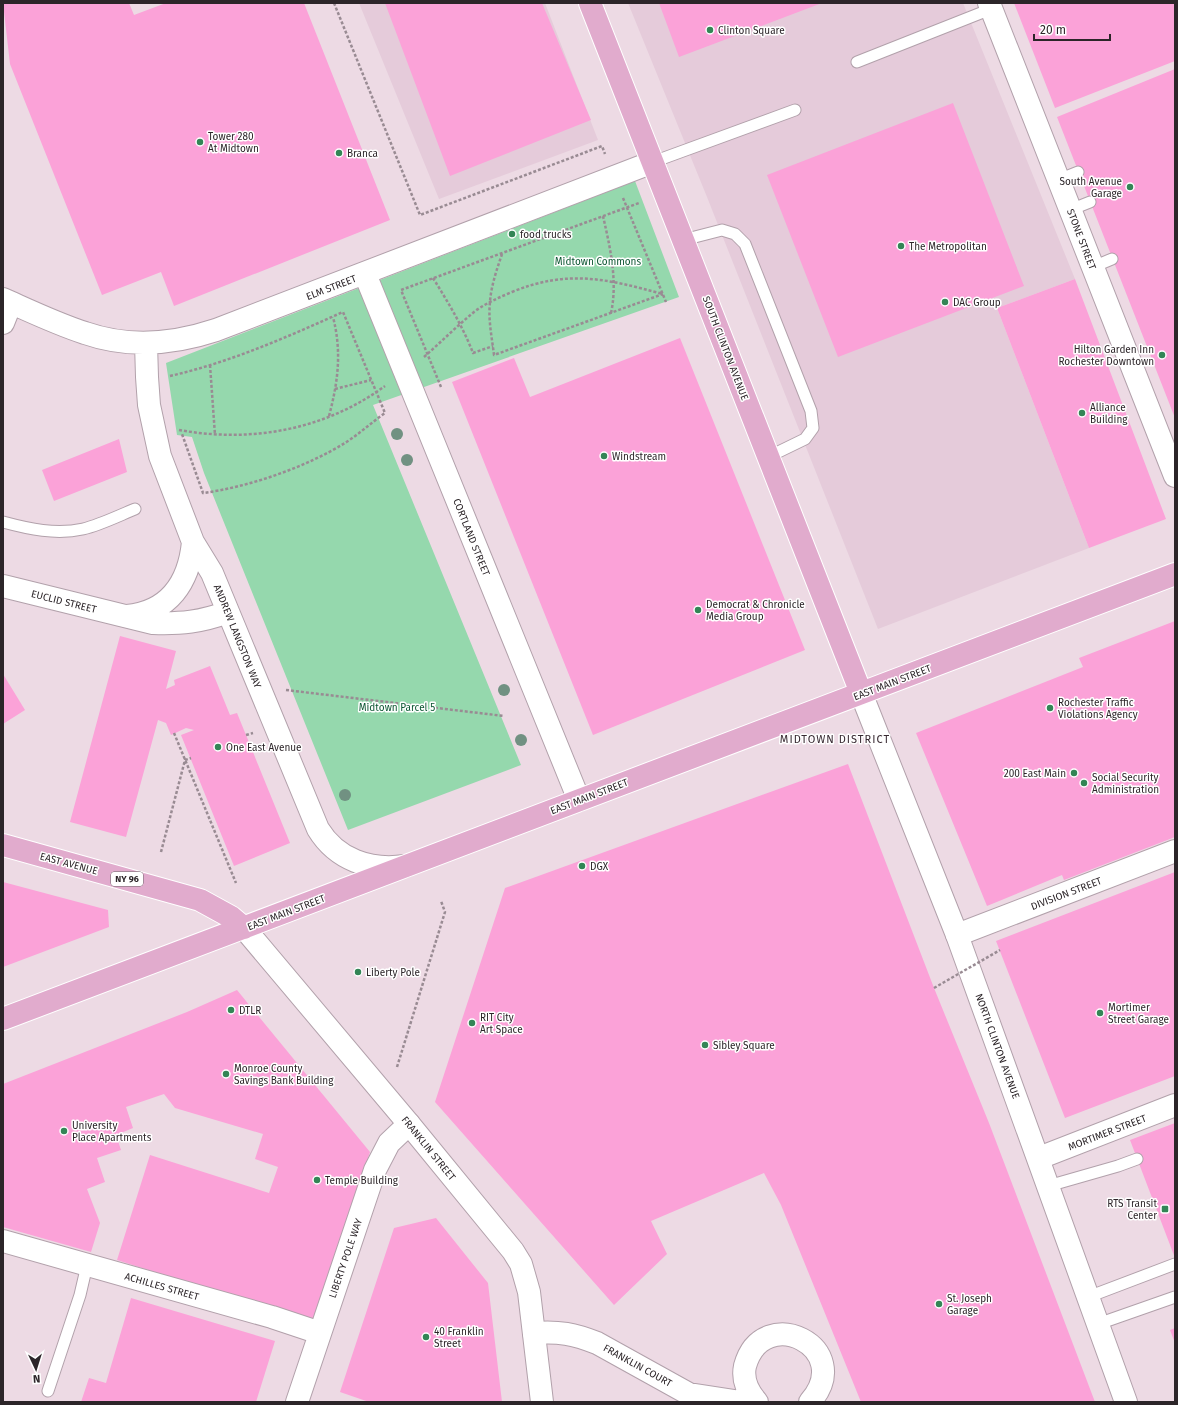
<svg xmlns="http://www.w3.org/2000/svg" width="1178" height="1405" font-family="'Fira Sans',sans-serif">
  <rect width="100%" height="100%" fill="#eddae4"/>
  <!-- built -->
  <path fill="#e5cbda" d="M359,3H545L598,140L439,199Z
    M628,3H963L1075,279L997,308L1089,548L878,629L707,197Z"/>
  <!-- green -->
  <path fill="#95d8ad" d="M635,181L679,297L373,405L521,765L348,830L204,473L192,437L177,435L166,363Z"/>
  <!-- building -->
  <path fill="#fba2d8" d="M3,3H129L134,15L166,3H304L390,220L174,306L161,272L102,295L10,64Z
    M385,3H542L591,120L450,176Z
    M659,3H822L679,57Z
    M1014,3H1175V61L1055,108Z
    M1175,69V418L1057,117Z
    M953,103L1024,286L838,357L767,175Z
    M1075,279L1166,519L1089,548L997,308Z
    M680,338L805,650L593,735L452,382L514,358L530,397Z
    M119,439L127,472L54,501L42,470Z
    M1175,621V837L1064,880L1062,875L987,906L916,733L1083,667L1079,658Z
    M120,636L176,651L166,689L175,685L174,680L210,666L230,715L237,713L290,843L234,866L181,735L194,730L186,728L171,735L166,723L158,720L126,837L70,822Z
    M3,674L25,710L3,724Z
    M848,764L934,988L989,1123L1095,1402H861L781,1205L764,1173L651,1221L667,1254L614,1305L435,1102L505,888Z
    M1175,872V1076L1065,1118L996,941Z
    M3,882L108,910L109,927L3,967Z
    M237,990L370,1152L314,1323L117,1260L150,1155L269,1193L278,1167L255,1159L263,1134L175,1108L164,1094L126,1107L133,1128L116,1135L121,1150L97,1158L105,1182L87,1189L100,1223L91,1252L3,1227V1084L187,1012Z
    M1175,1123V1258L1130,1140Z
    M436,1218L488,1283L502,1402H369L340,1392L394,1228Z
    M131,1298L275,1341L256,1402H81L89,1378L106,1383Z
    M1175,1328V1343L1170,1330Z"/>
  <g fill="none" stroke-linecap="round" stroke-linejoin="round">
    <defs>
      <path id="service" d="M857,62L991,9
        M653,162L795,110
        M1058,180L1078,172
        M1070,210L1090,202
        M683,240L722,230L735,234L745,244L811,411L813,428L805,439L768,457
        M1093,267L1112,259
        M3,522C29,529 56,535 83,529C100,525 118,516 135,509
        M1048,1186L1118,1166L1137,1159
        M1088,1297L1175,1264
        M1098,1324L1175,1297
        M48,1391L80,1295L87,1265"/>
      <path id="minor" d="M989,3L1175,476
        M365,274L579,800
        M3,299C30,311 57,324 85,333C128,348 174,344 216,330L653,162
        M3,323L11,303
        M146,343L147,377L149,405L160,456L193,542L212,573L318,829C337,860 370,871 405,866
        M3,586L153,623C181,624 201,622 228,612
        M127,616C169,612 189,582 193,542
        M957,935L1175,851
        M1039,1158L1175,1105
        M3,1241L272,1317L320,1333
        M534,1333C559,1331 574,1334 597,1343L689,1394L741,1402
        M297,1402L375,1170L389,1143L409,1124
        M757,1402C748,1392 742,1380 745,1366C763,1301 857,1348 810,1402"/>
      <path id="tertiary" d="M244,928L409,1124L513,1251L521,1264L529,1292L542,1402"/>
      <path id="secondary" d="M861,693L957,935L1126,1402"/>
      <path id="primary" d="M590,3L861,693
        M3,845L200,900L231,917L244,928
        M3,1019L1175,574"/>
    </defs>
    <!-- service casing -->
    <use href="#service" stroke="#b2a1ab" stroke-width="13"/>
    <!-- minor casing -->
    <use href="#minor" stroke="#b2a1ab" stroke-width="24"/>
    <!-- tertiary casing -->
    <use href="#tertiary" stroke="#b2a1ab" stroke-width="24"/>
    <!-- secondary casing -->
    <use href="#secondary" stroke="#b2a1ab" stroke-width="24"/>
    <!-- primary casing -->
    <use href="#primary" stroke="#fff" stroke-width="24"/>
    <!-- path -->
    <path stroke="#998b93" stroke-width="2.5" stroke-dasharray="3 2" stroke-linecap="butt" d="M334,3L420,215L602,146L605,154
      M623,198L666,302
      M603,216C610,247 618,281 611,313
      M502,254C497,269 491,286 490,302C488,320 492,338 494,355L663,294
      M433,278C448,302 463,327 473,353L493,346
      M424,357C441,342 457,326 474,312C486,303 498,298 512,292C568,269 607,279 663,294
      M210,365L215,435
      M170,376C231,362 287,337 343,312L385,413C371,423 359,434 345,443C306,467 249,487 203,493L182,434
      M441,387L401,290L639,203
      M335,389L371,380
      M329,416C338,382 342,352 333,317
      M179,430C251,443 325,430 385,386
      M286,690L504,716
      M174,733L236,883
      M246,735L253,733
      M161,852L185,760L191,758
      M397,1067L445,912L441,901"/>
    <!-- service -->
    <use href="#service" stroke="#fff" stroke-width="11"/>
    <!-- minor -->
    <use href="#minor" stroke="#fff" stroke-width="22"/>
    <!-- tertiary -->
    <use href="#tertiary" stroke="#fff" stroke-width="22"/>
    <!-- secondary -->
    <use href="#secondary" stroke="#fff" stroke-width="22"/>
    <!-- primary -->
    <use href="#primary" stroke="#e1abcd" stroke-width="22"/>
    <!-- path-bridge -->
    <path stroke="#998b93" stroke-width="2.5" stroke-dasharray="3 2" stroke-linecap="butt" d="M934,988L1000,950"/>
  </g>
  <!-- trees -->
  <g fill="#719182">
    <circle cx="397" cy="434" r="6"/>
    <circle cx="407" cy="460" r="6"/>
    <circle cx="504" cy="690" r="6"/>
    <circle cx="521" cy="740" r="6"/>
    <circle cx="345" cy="795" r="6"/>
  </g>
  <!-- markers -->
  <g fill="#338556" stroke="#fff" stroke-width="1.5">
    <circle cx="710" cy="30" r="4"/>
    <circle cx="200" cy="142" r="4"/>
    <circle cx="339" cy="153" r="4"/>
    <circle cx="1130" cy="187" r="4"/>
    <circle cx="512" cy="234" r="4"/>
    <circle cx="901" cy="246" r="4"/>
    <circle cx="945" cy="302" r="4"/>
    <circle cx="1162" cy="355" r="4"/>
    <circle cx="1082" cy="413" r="4"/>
    <circle cx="604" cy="456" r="4"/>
    <circle cx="698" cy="610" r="4"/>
    <circle cx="1050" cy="708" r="4"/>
    <circle cx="218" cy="747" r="4"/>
    <circle cx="1074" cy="773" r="4"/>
    <circle cx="1084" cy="783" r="4"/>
    <circle cx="582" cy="866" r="4"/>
    <circle cx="358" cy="972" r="4"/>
    <circle cx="231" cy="1010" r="4"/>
    <circle cx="1100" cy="1013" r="4"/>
    <circle cx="472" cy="1023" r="4"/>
    <circle cx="705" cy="1045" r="4"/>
    <circle cx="226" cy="1074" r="4"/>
    <circle cx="64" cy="1131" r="4"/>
    <circle cx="317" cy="1180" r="4"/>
    <rect x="1161" y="1205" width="8" height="8" rx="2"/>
    <circle cx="939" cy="1304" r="4"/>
    <circle cx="426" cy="1337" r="4"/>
  </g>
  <g text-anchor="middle" stroke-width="3" stroke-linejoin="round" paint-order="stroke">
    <!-- shield labels -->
    <rect fill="#fff" stroke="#6b6669" stroke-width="1" x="111" y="872" width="32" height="14" rx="3"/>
    <g font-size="9" font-weight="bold" fill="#2c2529">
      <text x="127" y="882">NY 96</text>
    </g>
    <!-- poi labels -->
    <g font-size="10" fill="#2c2529" stroke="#fff" text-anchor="start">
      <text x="718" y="34">Clinton Square</text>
      <text x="208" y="140">Tower 280<tspan x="208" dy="12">At Midtown</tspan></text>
      <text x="347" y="157">Branca</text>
      <text x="1122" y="185" text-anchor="end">South Avenue<tspan x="1122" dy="12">Garage</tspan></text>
      <text x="520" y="238">food trucks</text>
      <text x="909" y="250">The Metropolitan</text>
      <text x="953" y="306">DAC Group</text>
      <text x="1154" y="353" text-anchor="end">Hilton Garden Inn<tspan x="1154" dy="12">Rochester Downtown</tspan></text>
      <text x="1090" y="411">Alliance<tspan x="1090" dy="12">Building</tspan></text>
      <text x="612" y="460">Windstream</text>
      <text x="706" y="608">Democrat &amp; Chronicle<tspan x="706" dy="12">Media Group</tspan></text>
      <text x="1058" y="706">Rochester Traffic<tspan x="1058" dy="12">Violations Agency</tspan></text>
      <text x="226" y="751">One East Avenue</text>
      <text x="1066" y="777" text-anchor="end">200 East Main</text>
      <text x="1092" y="781">Social Security<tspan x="1092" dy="12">Administration</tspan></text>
      <text x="590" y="870">DGX</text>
      <text x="366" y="976">Liberty Pole</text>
      <text x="1108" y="1011">Mortimer<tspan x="1108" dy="12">Street Garage</tspan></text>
      <text x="239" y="1014">DTLR</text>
      <text x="480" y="1021">RIT City<tspan x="480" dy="12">Art Space</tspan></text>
      <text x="713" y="1049">Sibley Square</text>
      <text x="234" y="1072">Monroe County<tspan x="234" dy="12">Savings Bank Building</tspan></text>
      <text x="72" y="1129">University<tspan x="72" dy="12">Place Apartments</tspan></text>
      <text x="325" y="1184">Temple Building</text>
      <text x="1157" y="1207" text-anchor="end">RTS Transit<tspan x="1157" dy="12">Center</tspan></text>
      <text x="947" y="1302">St. Joseph<tspan x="947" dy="12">Garage</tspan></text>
      <text x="434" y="1335">40 Franklin<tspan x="434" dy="12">Street</tspan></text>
    </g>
    <!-- street labels -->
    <g font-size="10" fill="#2c2529" stroke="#fff">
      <text transform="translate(1082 239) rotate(69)" y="4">STONE STREET</text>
      <text transform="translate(331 287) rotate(-21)" y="4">ELM STREET</text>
      <text transform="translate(726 348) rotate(69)" y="4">SOUTH CLINTON AVENUE</text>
      <text transform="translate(472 537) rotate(68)" y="4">CORTLAND STREET</text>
      <text transform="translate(64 601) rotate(14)" y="4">EUCLID STREET</text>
      <text transform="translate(238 636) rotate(68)" y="4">ANDREW LANGSTON WAY</text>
      <text transform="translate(892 682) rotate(-21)" y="4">EAST MAIN STREET</text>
      <text transform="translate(589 796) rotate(-21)" y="4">EAST MAIN STREET</text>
      <text transform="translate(69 863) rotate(15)" y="4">EAST AVENUE</text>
      <text transform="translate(1066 893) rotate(-21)" y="4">DIVISION STREET</text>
      <text transform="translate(286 912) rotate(-21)" y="4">EAST MAIN STREET</text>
      <text transform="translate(998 1046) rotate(70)" y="4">NORTH CLINTON AVENUE</text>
      <text transform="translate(1107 1132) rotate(-21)" y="4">MORTIMER STREET</text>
      <text transform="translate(429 1148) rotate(51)" y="4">FRANKLIN STREET</text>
      <text transform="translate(345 1258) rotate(-71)" y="4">LIBERTY POLE WAY</text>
      <text transform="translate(162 1286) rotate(16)" y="4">ACHILLES STREET</text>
      <text transform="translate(638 1365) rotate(29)" y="4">FRANKLIN COURT</text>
    </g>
    <!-- park labels -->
    <g font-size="10" fill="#0c5632" stroke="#fff">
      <text x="598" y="265">Midtown Commons</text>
      <text x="397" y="711">Midtown Parcel 5</text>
    </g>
    <!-- neighbourhood labels -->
    <g font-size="11" letter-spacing="1" fill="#382a32" stroke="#fff">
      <text x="835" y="743">MIDTOWN DISTRICT</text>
    </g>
  </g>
  <!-- border -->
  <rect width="1178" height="1405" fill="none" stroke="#2c2529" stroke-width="8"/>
  <!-- north arrow -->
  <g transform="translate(36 1369) rotate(176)" stroke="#ffffff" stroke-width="3" paint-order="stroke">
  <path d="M0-3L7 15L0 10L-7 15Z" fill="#2c2529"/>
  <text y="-6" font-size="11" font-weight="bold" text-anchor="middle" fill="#2c2529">N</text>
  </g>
  <!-- scale -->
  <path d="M1034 34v6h76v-6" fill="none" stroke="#2c2529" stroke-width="2"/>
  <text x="1040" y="34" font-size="12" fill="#2c2529" stroke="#ffffff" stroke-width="3" paint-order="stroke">20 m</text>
</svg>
